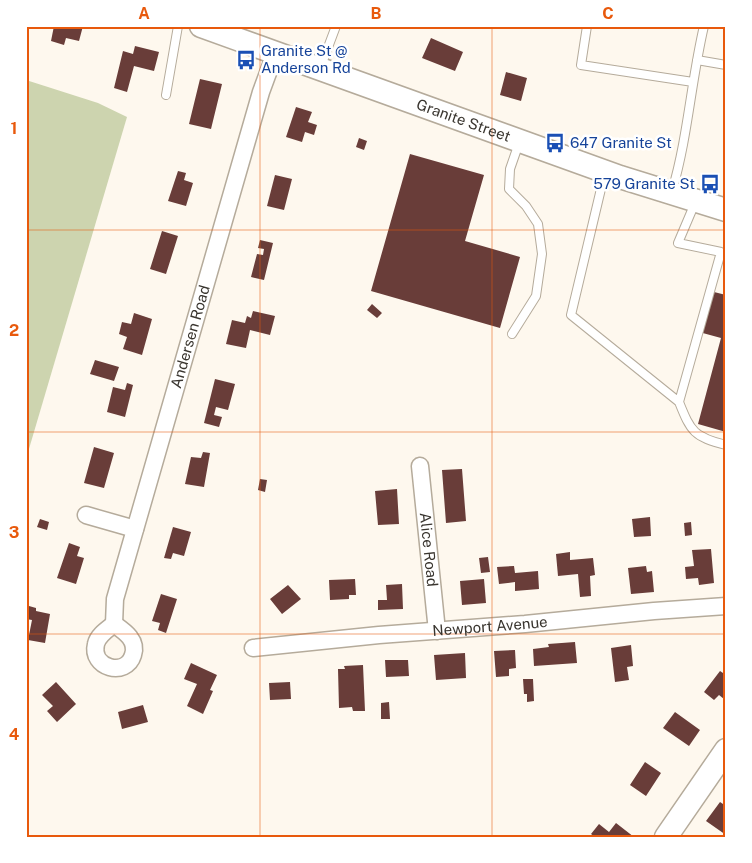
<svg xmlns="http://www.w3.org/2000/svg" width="752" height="863" font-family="'Public Sans',sans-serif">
  <rect width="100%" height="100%" fill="#fef8ee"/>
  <!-- green -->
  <path fill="#cdd4af" d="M26,80L98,103L127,117L26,459Z"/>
  <!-- building -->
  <path fill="#693d39" d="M54,26H83L79,41L66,38L64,45L51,41Z
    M431,38L463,52L455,71L422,58Z
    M135,46L159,52L154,71L134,66L127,92L114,88L123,51L133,54Z
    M506,72L527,78L521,101L500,95Z
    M200,79L222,84L211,129L189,124Z
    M296,107L312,112L308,122L317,125L314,135L305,132L302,142L286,137Z
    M359,138L367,141L364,150L356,147Z
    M410,154L484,175L465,241L520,257L500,328L371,291Z
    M178,171L186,173L184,180L193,183L186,206L168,201Z
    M275,175L292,179L284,210L267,206Z
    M162,231L178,236L166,274L150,269Z
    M260,240L273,243L264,280L251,277L257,254L263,255L264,249L258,248Z
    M710,291L726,295V432L698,424L721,338L699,332Z
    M372,304L382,313L377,318L367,310Z
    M253,311L275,316L270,335L250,330L246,348L226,344L232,320L245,323L247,316L251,318Z
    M134,313L152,319L142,355L123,349L127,337L119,334L122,322L131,324Z
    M95,360L119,367L114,381L90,374Z
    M215,379L235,384L228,410L216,407L214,415L222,417L219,427L204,423Z
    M127,383L133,385L125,417L107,412L113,387L125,390Z
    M94,447L114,453L104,488L84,483Z
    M203,452L210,453L204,487L185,484L191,457L201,458Z
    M462,469L466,521L446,523L442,470Z
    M260,479L267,480L265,492L258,490Z
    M397,489L399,524L378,525L375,491Z
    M650,517L651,536L634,537L632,519Z
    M40,519L49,522L47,530L37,527Z
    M691,522L692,535L685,536L684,523Z
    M173,527L191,532L184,556L173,553L171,559L164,558Z
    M69,543L80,547L77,556L84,558L76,584L57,578Z
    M711,549L714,583L699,585L698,578L686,579L685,567L694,566L692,550Z
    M570,552V560L593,558L595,575L590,576L591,596L580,597L578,574L558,576L556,554Z
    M488,557L490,572L481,573L479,558Z
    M514,566L515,573L538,571L539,589L515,591V582L499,584L497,567Z
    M646,566L647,572L652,571L654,592L631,594L628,568Z
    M355,579L356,595H349V599L330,600L329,580Z
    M484,579L486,603L462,605L460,581Z
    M402,584L403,609L378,610V600H387L386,585Z
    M288,585L301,599L282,614L270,599Z
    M161,594L177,599L166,633L158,630L160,623L152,621Z
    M29,606L36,608V611L50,614L45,643L28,640L32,620L26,619Z
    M575,642L577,663L534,666L533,649L549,647L548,644Z
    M631,645L633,666L627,667L629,680L615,682L611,648Z
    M515,650L516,668L509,669V676L496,677L494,651Z
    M465,653L466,678L436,680L434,655Z
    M385,660H408L409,676L386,677Z
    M191,663L217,675L210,690L213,691L203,714L187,706L197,684L184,679Z
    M363,665L365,711H353L352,707L339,708L338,669H345L344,666Z
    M720,671L726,675V697L724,699L719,695L714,700L704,692Z
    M523,679H533L534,701L527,702V694H524Z
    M56,682L76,704L57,722L47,711L53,706L42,695Z
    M290,682L291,699L270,700L269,683Z
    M389,702L390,719H381V703Z
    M143,705L148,722L122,729L118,712Z
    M675,712L700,730L689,746L663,728Z
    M645,762L661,773L646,796L630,785Z
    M720,802L726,806V835L706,821Z
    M616,823L634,837H595L591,834L599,824L609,832Z"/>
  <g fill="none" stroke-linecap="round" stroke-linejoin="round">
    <defs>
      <path id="lane" d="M587,26L581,65L693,82
        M697,60L726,65
        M321,66L336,26
        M166,95L178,26
        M605,172L571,315L679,402L721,252L678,243L695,203
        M672,191C688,137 691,81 704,26
        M512,334L536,296L542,254L538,224L526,206L509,189L510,169L519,143
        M679,402C691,432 694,437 726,445"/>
      <g id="street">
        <path id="s1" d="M420,466L437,631"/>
        <path d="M86,515L135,529"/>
        <path id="s2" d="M114,624L115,599L261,92L275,54"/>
        <path d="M114,624C124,631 138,640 133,655C126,678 90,668 96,644C98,635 108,629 114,624Z"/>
        <path id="s3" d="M253,648L379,635L525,624L654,611L726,606"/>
      </g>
      <g id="secondary">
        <path id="s4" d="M201,26L620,177L726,210"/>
        <path d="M666,837L726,750"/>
      </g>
    </defs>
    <!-- lane casing -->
    <use href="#lane" stroke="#b5ab9b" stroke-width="10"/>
    <!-- street casing -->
    <use href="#street" stroke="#b5ab9b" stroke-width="19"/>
    <!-- secondary casing -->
    <use href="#secondary" stroke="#b5ab9b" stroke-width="25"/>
    <!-- lane -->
    <use href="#lane" stroke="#fff" stroke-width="8"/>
    <!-- street -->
    <use href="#street" stroke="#fff" stroke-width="16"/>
    <!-- secondary -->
    <use href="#secondary" stroke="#fff" stroke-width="22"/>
  </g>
  <!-- grid -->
  <path fill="none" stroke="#e8590c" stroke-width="1" stroke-opacity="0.55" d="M260,26V837M492,26V837M26,230H726M26,432H726M26,634H726"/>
  <!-- icons -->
  <defs>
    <symbol id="bus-bare" viewBox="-9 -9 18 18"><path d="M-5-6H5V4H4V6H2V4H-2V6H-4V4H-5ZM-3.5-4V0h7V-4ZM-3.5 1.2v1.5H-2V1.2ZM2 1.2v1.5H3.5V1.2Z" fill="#1a4fb4" stroke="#fff" stroke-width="2.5" paint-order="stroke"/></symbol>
  </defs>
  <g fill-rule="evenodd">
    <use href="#bus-bare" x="232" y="46" width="28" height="28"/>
    <use href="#bus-bare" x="541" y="129" width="28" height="28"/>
    <use href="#bus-bare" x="696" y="170" width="28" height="28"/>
  </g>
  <g text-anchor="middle" stroke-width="5" stroke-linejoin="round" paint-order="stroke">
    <!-- transit labels -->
    <g font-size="15" fill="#164399" stroke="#fff" text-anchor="start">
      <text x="261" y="56">Granite St @<tspan x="261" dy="17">Anderson Rd</tspan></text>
      <text x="570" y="148">647 Granite St</text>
      <text x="695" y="189" text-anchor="end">579 Granite St</text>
    </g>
    <!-- street labels -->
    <g font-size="15" fill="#39352f" stroke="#fff">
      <text dy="5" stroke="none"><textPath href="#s4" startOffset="279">Granite Street</textPath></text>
      <text dy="5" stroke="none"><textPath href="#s2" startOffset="298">Andersen Road</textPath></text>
      <text dy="5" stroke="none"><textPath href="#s1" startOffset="84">Alice Road</textPath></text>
      <text dy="5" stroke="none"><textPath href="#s3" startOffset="238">Newport Avenue</textPath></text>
    </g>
  </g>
  <!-- border -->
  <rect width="752" height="863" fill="none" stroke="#ffffff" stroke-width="55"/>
  <rect x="28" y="28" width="696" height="808" fill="none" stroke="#e8590c" stroke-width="2"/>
  <g font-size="16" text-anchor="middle" font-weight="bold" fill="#e8590c">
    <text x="144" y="19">A</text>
    <text x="376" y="19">B</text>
    <text x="608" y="19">C</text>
    <text x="14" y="134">1</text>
    <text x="14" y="336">2</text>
    <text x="14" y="538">3</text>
    <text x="14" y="740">4</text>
  </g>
</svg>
